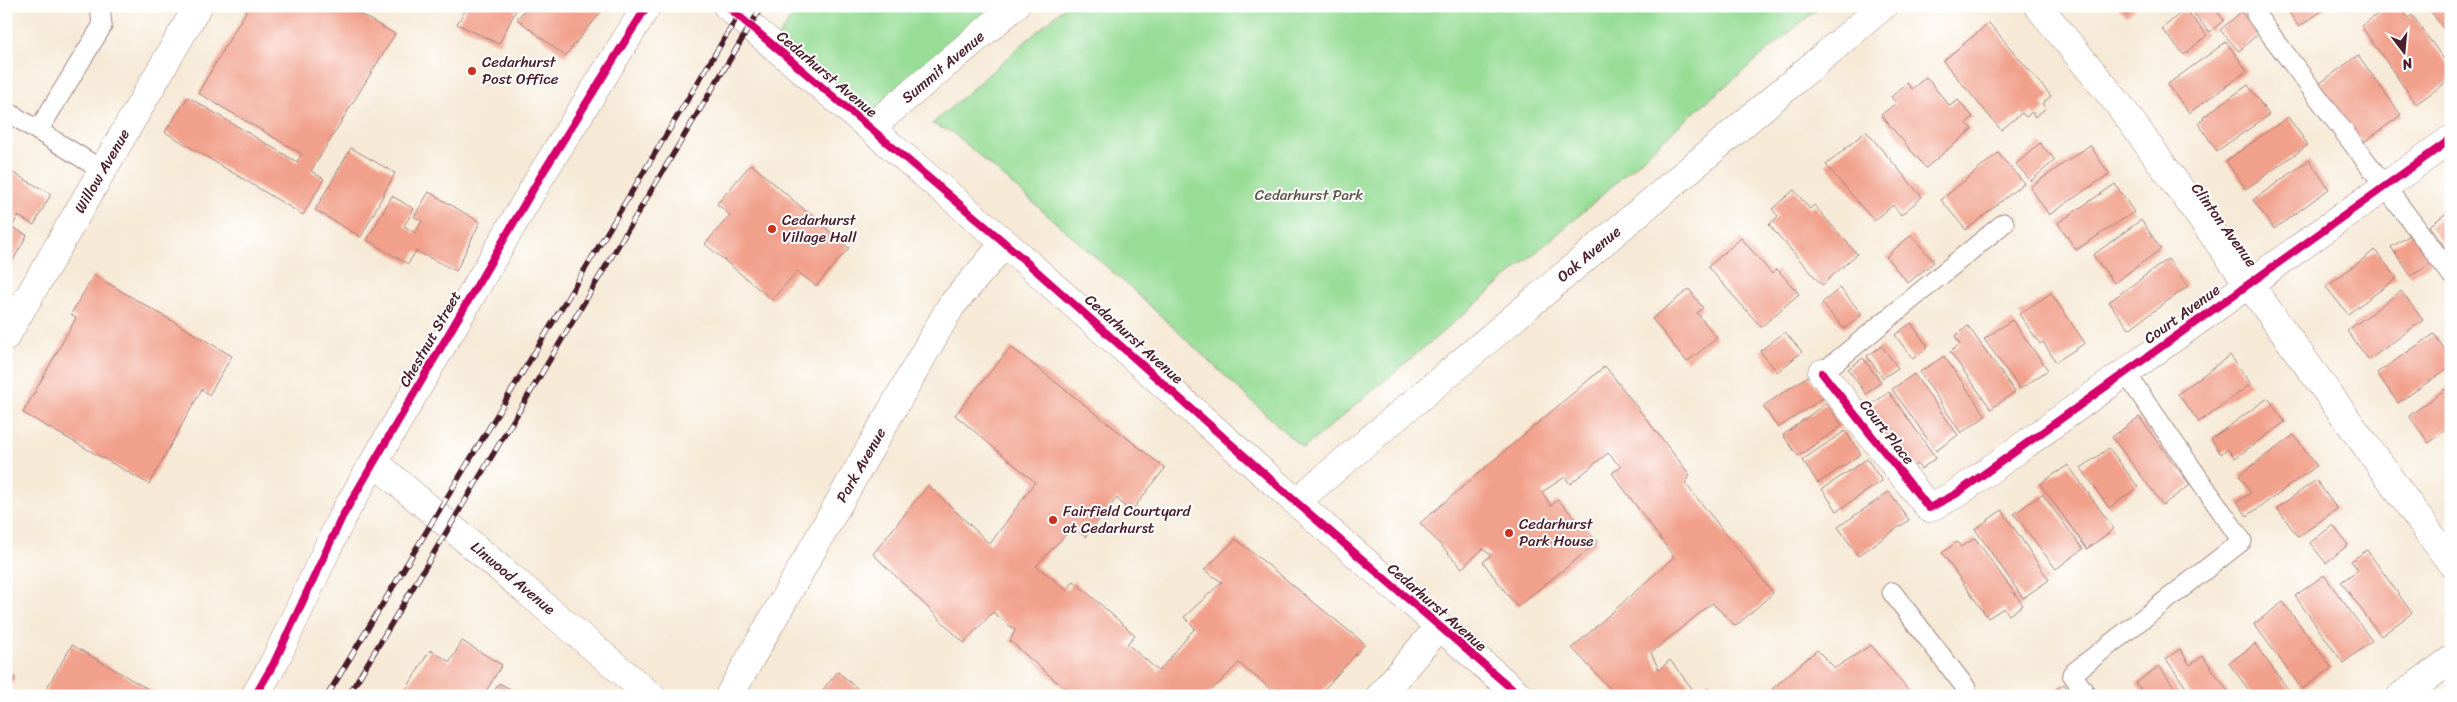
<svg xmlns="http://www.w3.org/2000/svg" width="2457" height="702" font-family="Sriracha,sans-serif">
  <rect width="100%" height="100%" fill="#fff"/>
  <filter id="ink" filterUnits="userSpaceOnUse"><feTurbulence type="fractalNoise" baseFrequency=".02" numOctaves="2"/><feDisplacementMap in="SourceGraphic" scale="10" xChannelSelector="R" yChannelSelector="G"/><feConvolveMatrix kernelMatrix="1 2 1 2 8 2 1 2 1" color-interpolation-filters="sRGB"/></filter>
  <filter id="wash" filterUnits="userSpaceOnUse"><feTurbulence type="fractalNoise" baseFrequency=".0096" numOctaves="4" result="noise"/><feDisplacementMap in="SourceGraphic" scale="20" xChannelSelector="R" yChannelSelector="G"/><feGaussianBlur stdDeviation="1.12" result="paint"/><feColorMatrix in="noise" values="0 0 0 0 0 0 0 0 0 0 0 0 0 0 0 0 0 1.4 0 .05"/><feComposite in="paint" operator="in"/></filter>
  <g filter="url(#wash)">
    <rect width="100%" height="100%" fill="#f6e9d5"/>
    <!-- green -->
    <path fill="#97dd96" stroke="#707e60" d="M799,6H978L990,21L875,126L774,43Z
      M1066,6H1821L1693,113L1591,205L1470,309L1303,449L1131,288L952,132L932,124Z"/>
    <g id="blocks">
      <!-- building -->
      <path fill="#f1a08b" d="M249,6H346L395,34L311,171L324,179L303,215L165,132L188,97L297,162L302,154L198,93Z
        M468,6H518L499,44L457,24Z
        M528,6H606L565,56L517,19Z
        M2117,6H2138L2126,16Z
        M2196,6H2212L2224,20L2210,32L2191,11Z
        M2284,6H2329L2299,27Z
        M2389,6H2400L2408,18L2412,15L2451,69V79L2416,104L2361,26Z
        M2427,6H2451V39Z
        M2185,9L2207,35L2184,55L2162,29Z
        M2241,12L2259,33L2239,51L2220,30Z
        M1989,23L2051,96L2042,104L2046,108L2035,117L2032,112L2026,117L2022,113L2001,130L1943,61Z
        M2226,42L2247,71L2189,113L2168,84Z
        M2358,55L2401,115L2363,143L2319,84Z
        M1926,77L1950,106L1958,100L1973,117L1966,123L1972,129L1926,168L1881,115L1896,103L1891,97L1907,83L1912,89Z
        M2248,85L2269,115L2217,151L2198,123L2204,119L2203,117Z
        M2288,117L2308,145L2246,189L2226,161Z
        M1866,131L1922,197L1901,215L1893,205L1874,221L1826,165Z
        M2040,143L2055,160L2031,181L2016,164Z
        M2090,145L2109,174L2049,215L2030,187Z
        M351,148L395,173L361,237L315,210Z
        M1998,153L2024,183L1966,230L1941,200Z
        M2309,160L2329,189L2274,229L2253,200Z
        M751,164L849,248L816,286L797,271L772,300L705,244L730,215L717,204Z
        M6,169L51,194L34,225L18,216L12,227L27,235L10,266L6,264Z
        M2115,184L2134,212L2076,250L2058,223Z
        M1794,190L1810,209L1814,205L1857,254L1822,285L1769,225L1778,216L1772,209Z
        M429,192L480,222L456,271L416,251L408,264L367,240L392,196L414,209L404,226L415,233L422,221L414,217Z
        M2451,210V255L2429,226Z
        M2141,220L2161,249L2114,283L2093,255Z
        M2412,234L2432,263L2411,276L2391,247Z
        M1911,235L1934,262L1908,283L1886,257Z
        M1741,238L1772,274L1777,269L1799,294L1761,327L1708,267Z
        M2375,250L2397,278L2348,314L2326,287Z
        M2168,259L2188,286L2129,329L2109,302Z
        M94,275L232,356L209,395L202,389L149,484L23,413L76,318L71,314Z
        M1840,288L1862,314L1844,329L1822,303Z
        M1689,289L1703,308L1697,313L1717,338L1687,362L1652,319Z
        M2401,291L2423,320L2369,360L2347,331Z
        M2051,293L2085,343L2056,362L2043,342L2040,344L2019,314Z
        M2012,320L2048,370L2020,389L1984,339Z
        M1911,323L1928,347L1913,359L1895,335Z
        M1968,326L2015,392L1991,409L1950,352L1960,344L1955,336Z
        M1785,332L1802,352L1777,372L1760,351Z
        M2434,334L2451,358V366L2398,403L2377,373Z
        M1882,346L1898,368L1883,378L1867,356Z
        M1011,347L1165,468L1130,513L1117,498L1085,537L1073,527L1036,566L1067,590L1074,581L1135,635L1127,644L1159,671L1195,628L1184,617L1222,582L1204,570L1236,539L1365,644L1318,696H1279L1239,663L1206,696H1073L1010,641L1015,630L993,612L964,643L873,554L928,485L990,544L1035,482L955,415Z
        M2230,355L2251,384L2199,422L2178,394Z
        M1944,356L1986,416L1961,433L1920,372Z
        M1863,358L1881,382L1866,394L1848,369Z
        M1605,366L1690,475L1685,483L1773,593L1736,626L1712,603L1651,653L1659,670L1670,660L1697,695L1708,688L1714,696H1630L1629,694L1617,696L1572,648L1674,557L1612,473L1621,467L1608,453L1570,484L1565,477L1542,492L1551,506L1558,500L1598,542L1517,607L1483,562L1491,555L1483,549L1462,568L1420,523Z
        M1914,374L1958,435L1936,451L1892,389Z
        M1808,376L1823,398L1778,428L1763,406Z
        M2451,385V426L2429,443L2409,416Z
        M1889,392L1936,458L1921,469L1917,464L1905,472L1861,412Z
        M2268,398L2285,422L2235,458L2228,449L2221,454L2211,439Z
        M1826,403L1842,426L1798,456L1783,435Z
        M2139,417L2190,485L2163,505L2112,437Z
        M1845,431L1861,454L1818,483L1802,460Z
        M2294,435L2317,466L2247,516L2237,502L2251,493L2239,475Z
        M2109,448L2138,487L2109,508L2081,468Z
        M1867,459L1882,481L1837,511L1822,489Z
        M2068,465L2114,529L2087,549L2040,484Z
        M2316,480L2337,509L2298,537L2277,508Z
        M1889,492L1909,520L1858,556L1838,527Z
        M2042,494L2083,549L2056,569L2014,514Z
        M2002,510L2049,580L2023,598L1975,529Z
        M2333,525L2348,545L2326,563L2310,543Z
        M1975,538L2023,605L2009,615L2004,608L1988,618L1942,553L1957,542L1961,547Z
        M2367,550L2412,613L2381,636L2341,582L2358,570L2351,561Z
        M2324,575L2372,641L2343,663L2295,596Z
        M2283,602L2332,668L2302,689L2254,624Z
        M462,641L502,665L483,696H402L430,650L450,662Z
        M2255,644L2293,696H2253L2229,663Z
        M72,645L160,696H42Z
        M1871,645L1913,696H1776L1772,689L1817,650L1835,668Z
        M2180,649L2190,665L2203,656L2231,696H2192L2166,659Z
        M2159,666L2181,696H2145L2136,683Z
        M6,672L15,677L6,693Z
        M838,672L866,696H817Z
        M499,683L524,696H492Z
        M2064,684L2072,696H2046Z"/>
    </g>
  </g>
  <g filter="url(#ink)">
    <use href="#blocks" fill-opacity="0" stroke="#a08480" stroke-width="1"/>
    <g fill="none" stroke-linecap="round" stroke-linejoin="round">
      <defs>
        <path id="lane" d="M2256,15L2451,274
          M6,111L102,170
          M38,131L102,26L100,6
          M1822,373L2004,223
          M1892,592L1966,688L1967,696
          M2087,696L2072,674L2242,541L2125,372"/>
        <path id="street" d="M727,6L1005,243L1296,502L1520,696
          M2038,6L2120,106L2451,563
          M870,128L1015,6
          M6,336L198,6
          M1822,373L1929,508L1956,494L2451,139
          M374,462L651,696
          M1296,502L1883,6
          M255,696L274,663L342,517L542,174L647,6
          M729,696L951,306L1005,243
          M1380,696L1439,627
          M2401,696L2451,660"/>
      </defs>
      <!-- lane casing -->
      <use href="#lane" stroke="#a08480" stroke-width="21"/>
      <!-- street casing -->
      <use href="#street" stroke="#a08480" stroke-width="29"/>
      <!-- lane -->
      <use href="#lane" stroke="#fff" stroke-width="19"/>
      <!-- street -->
      <use href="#street" stroke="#fff" stroke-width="28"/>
      <defs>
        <path id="rail" d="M327,696L744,6
          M348,696L762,6"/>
      </defs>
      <!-- rail casing -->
      <use href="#rail" stroke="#4a1f2b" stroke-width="5.5"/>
      <!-- rail -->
      <use href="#rail" stroke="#fff" stroke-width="4" stroke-dasharray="11" stroke-linecap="butt"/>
      <defs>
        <path id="cycleway" d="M727,6L1005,243L1296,502L1520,696
          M1822,373L1929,508L1956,494L2451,139
          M255,696L274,663L342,517L542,174L647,6"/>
      </defs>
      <!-- cycleway casing -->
      <use href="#cycleway" stroke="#fff" stroke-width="11"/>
      <!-- cycleway -->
      <use href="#cycleway" stroke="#d6006c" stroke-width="8"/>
    </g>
  </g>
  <!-- markers -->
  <g fill="#c8321e" stroke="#fff" stroke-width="2">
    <circle cx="472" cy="71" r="5"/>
    <circle cx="772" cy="229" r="5"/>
    <circle cx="1053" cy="520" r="5"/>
    <circle cx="1509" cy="533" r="5"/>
  </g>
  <g text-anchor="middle" stroke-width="4" stroke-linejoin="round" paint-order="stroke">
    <!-- poi labels -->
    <g font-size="15" fill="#4a1f2b" stroke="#fff" text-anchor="start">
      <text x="482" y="67">Cedarhurst<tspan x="482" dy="17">Post Office</tspan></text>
      <text x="782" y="225">Cedarhurst<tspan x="782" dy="17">Village Hall</tspan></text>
      <text x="1063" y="516">Fairfield Courtyard<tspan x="1063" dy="17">at Cedarhurst</tspan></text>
      <text x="1519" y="529">Cedarhurst<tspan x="1519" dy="17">Park House</tspan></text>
    </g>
    <!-- street labels -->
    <g font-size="15" fill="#4a1f2b" stroke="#fff">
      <text transform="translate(943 67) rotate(-40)" y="5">Summit Avenue</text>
      <text transform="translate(827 74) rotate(40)" y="5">Cedarhurst Avenue</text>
      <text transform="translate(102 171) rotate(-60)" y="5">Willow Avenue</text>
      <text transform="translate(2224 225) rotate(54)" y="5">Clinton Avenue</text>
      <text transform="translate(1589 254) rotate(-40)" y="5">Oak Avenue</text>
      <text transform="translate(2182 314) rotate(-36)" y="5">Court Avenue</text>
      <text transform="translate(430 339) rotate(-60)" y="5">Chestnut Street</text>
      <text transform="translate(1134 339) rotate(42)" y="5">Cedarhurst Avenue</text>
      <text transform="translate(1887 432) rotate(52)" y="5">Court Place</text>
      <text transform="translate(861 465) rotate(-60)" y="5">Park Avenue</text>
      <text transform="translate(513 578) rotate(40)" y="5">Linwood Avenue</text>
      <text transform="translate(1437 607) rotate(41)" y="5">Cedarhurst Avenue</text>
    </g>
    <!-- park labels -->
    <g font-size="15" fill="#61584b" stroke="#fff">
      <text x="1309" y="200">Cedarhurst Park</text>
    </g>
  </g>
  <!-- margin -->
  <rect width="2457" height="702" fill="none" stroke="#fff" stroke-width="25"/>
  <!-- north arrow -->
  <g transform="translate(2404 52) rotate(164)" stroke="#ffffff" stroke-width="4" paint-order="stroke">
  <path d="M0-4L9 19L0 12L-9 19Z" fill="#4a1f2b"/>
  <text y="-8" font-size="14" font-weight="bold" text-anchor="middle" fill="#4a1f2b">N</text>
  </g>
</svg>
